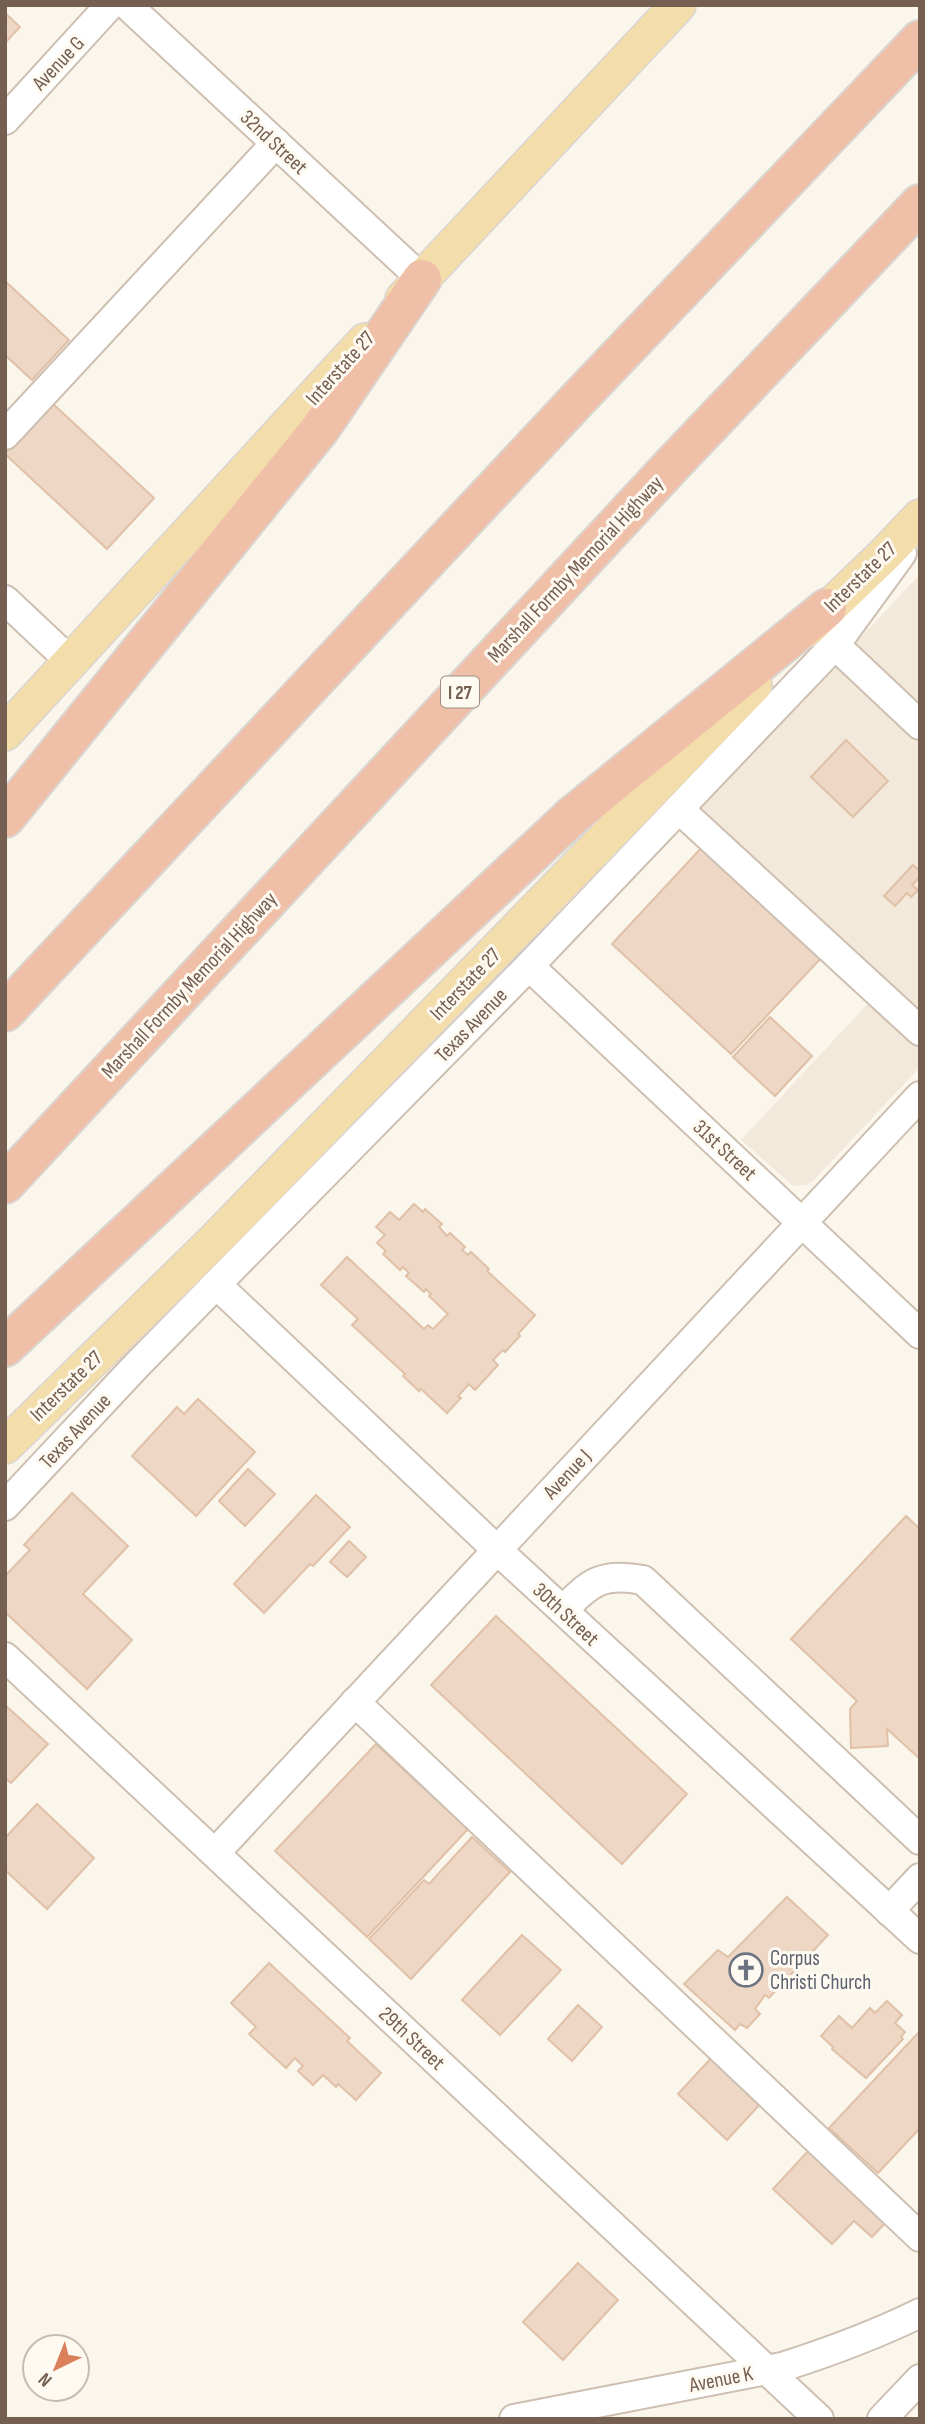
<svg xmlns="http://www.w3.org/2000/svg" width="925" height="2424" viewBox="0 0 925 2424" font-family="'Sofia Sans Condensed',sans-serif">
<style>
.residential{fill:#f2e9da}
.building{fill:#eed8c5;stroke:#e0c0a7;stroke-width:2}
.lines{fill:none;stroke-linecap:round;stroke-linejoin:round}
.minor-casing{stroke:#cdbfb1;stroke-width:32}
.major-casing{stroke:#dbd5d2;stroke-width:38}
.highway-casing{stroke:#dbd5d2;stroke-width:42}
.minor{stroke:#fff;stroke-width:28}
.major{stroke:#f3ddaa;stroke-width:35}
.highway{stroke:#f0bfa8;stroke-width:38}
.labels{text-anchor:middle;stroke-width:6;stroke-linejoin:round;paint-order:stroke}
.shield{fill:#fefaf1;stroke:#9e8e80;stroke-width:2}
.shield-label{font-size:19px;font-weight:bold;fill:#755f50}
.street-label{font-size:21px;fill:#755f50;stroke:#fefaf1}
.worship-label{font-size:21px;fill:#5b616d;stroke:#fefaf1;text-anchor:start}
</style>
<rect width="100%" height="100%" fill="#fbf6eb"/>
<polygon class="residential" points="920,574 920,1067 813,1181 806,1185 793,1186 741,1140 885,985 699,811"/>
<g class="building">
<polygon points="5,13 20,27 5,43"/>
<polygon points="5,281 69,340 32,380 5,355"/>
<polygon points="50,401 154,498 107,549 5,454 5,449"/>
<polygon points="846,740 888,781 853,817 811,777"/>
<polygon points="704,845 823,956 731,1054 612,944"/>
<polygon points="913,865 920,871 920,877 912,885 918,890 911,897 907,893 895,906 884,896"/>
<polygon points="770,1017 812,1056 775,1096 733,1057"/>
<polygon points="414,1204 423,1212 425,1209 442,1224 439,1227 447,1236 450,1233 465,1247 462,1250 468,1255 471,1252 489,1269 487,1271 535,1315 518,1334 520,1336 505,1352 503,1350 493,1360 498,1365 475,1390 469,1384 458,1396 461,1398 447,1413 421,1389 419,1391 403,1376 405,1374 352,1325 358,1319 321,1285 347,1257 424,1329 428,1325 433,1329 448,1314 429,1296 431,1294 426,1289 424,1292 406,1276 409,1273 403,1267 400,1270 383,1254 386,1251 377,1243 385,1235 376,1227 390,1212 399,1220"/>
<polygon points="198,1399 255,1452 196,1516 132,1456 177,1407 184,1414"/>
<polygon points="248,1469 275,1494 245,1526 219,1501"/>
<polygon points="72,1493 128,1546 83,1594 132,1640 87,1689 5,1612 5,1576 30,1550 24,1545"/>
<polygon points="316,1495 350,1527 313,1566 310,1564 264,1613 234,1584"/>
<polygon points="906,1516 920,1529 920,1759 887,1729 888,1746 851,1748 850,1709 857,1701 791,1639"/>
<polygon points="349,1541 366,1557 347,1577 330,1562"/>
<polygon points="496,1616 687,1794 622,1864 431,1685"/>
<polygon points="5,1705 48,1744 11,1783 5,1778"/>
<polygon points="376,1744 468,1829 367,1937 275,1851"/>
<polygon points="37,1804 94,1858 47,1909 5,1870 5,1838"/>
<polygon points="472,1837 510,1872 411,1979 369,1939 424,1880 429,1884"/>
<polygon points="787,1897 828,1935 769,1998 765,1995 755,2009 760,2014 747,2028 740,2024 735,2030 684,1984 718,1950 728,1957"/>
<polygon points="522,1935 561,1970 500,2035 462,2000"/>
<polygon points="269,1963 350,2038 347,2041 381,2073 356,2100 338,2084 336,2087 323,2075 313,2085 298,2071 303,2066 295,2058 286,2068 249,2034 256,2027 231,2003"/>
<polygon points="887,2001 902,2015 895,2023 905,2032 901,2037 903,2039 866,2078 832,2049 833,2047 821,2036 839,2016 852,2028 870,2008 875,2013"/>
<polygon points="578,2005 602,2027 572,2061 548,2039"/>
<polygon points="920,2031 920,2128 878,2173 829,2128"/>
<polygon points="714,2055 763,2101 727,2140 678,2094"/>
<polygon points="810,2149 887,2221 872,2237 854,2221 832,2244 773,2189"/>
<polygon points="578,2263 618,2300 563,2360 523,2322"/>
</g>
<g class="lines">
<defs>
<g id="minor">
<polyline points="127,5 422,279"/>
<polyline points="5,120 110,5"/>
<polyline points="5,435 276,143"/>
<polyline points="5,600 71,662"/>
<polyline points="835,645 920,725"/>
<polyline points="679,809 920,1031"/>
<polyline points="529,966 920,1334"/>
<polyline points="217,1285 496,1549 920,1939"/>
<polyline points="5,1506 137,1365 529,966 835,645 902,553"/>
<path d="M 563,1610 C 590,1583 601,1572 643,1580 L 920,1840"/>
<polyline points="5,1657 819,2419"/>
<polyline points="355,1702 920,2237"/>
<polyline points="215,1853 920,1096"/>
<polyline points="889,1911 920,1878"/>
<path d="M 514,2419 L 782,2367 C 829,2352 875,2335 920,2313"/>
<polyline points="882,2419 920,2379"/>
</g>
<g id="major">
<polyline points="403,299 678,5"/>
<polyline points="807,629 884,555 920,517"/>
<polyline points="5,733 365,341"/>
<polyline points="5,1446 216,1239 754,685"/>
</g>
<g id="highway">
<polyline points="5,818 320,429 422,279"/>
<polyline points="5,1012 579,398 920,40"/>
<polyline points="5,1184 672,465 920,204"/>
<polyline points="5,1347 572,816 827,608"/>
</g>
</defs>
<use href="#minor" class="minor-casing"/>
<use href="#major" class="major-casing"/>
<use href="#highway" class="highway-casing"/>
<use href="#minor" class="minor"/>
<use href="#major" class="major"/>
<use href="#highway" class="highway"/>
</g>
<defs>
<symbol id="church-ring" viewBox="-11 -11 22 22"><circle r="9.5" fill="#fefaf1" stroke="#6b7280" stroke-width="1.5"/><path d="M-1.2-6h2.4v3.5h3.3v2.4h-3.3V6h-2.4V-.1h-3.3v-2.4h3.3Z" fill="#6b7280"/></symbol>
</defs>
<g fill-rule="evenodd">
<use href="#church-ring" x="727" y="1951" width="38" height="38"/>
</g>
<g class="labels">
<rect class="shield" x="441" y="676.5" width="38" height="31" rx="5"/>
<g class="shield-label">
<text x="460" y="699">I 27</text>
</g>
<g class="street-label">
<text transform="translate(58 63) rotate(-47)" y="7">Avenue G</text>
<text transform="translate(274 142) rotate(43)" y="7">32nd Street</text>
<text transform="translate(340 368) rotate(-48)" y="7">Interstate 27</text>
<text transform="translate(575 569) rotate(-47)" y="7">Marshall Formby Memorial Highway</text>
<text transform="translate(860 577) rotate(-44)" y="7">Interstate 27</text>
<text transform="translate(465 984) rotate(-46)" y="7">Interstate 27</text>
<text transform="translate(189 985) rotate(-47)" y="7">Marshall Formby Memorial Highway</text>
<text transform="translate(471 1025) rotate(-46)" y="7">Texas Avenue</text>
<text transform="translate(725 1150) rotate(43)" y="7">31st Street</text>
<text transform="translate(66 1386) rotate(-44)" y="7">Interstate 27</text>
<text transform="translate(75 1431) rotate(-47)" y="7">Texas Avenue</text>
<text transform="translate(567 1474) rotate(-47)" y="7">Avenue J</text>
<text transform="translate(566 1614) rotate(43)" y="7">30th Street</text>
<text transform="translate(412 2038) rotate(43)" y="7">29th Street</text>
<text transform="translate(721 2379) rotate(-11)" y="7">Avenue K</text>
</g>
<g class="worship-label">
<text x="770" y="1965">Corpus<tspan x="770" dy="24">Christi Church</tspan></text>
</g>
</g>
<rect width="925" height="2424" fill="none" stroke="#755f50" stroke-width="14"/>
<g transform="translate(56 2368) rotate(223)"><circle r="33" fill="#fefaf1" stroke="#c7bcb1" stroke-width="2"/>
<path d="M0-5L12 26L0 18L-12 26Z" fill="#da805b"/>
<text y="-10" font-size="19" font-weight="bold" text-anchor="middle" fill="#755f50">N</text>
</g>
</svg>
